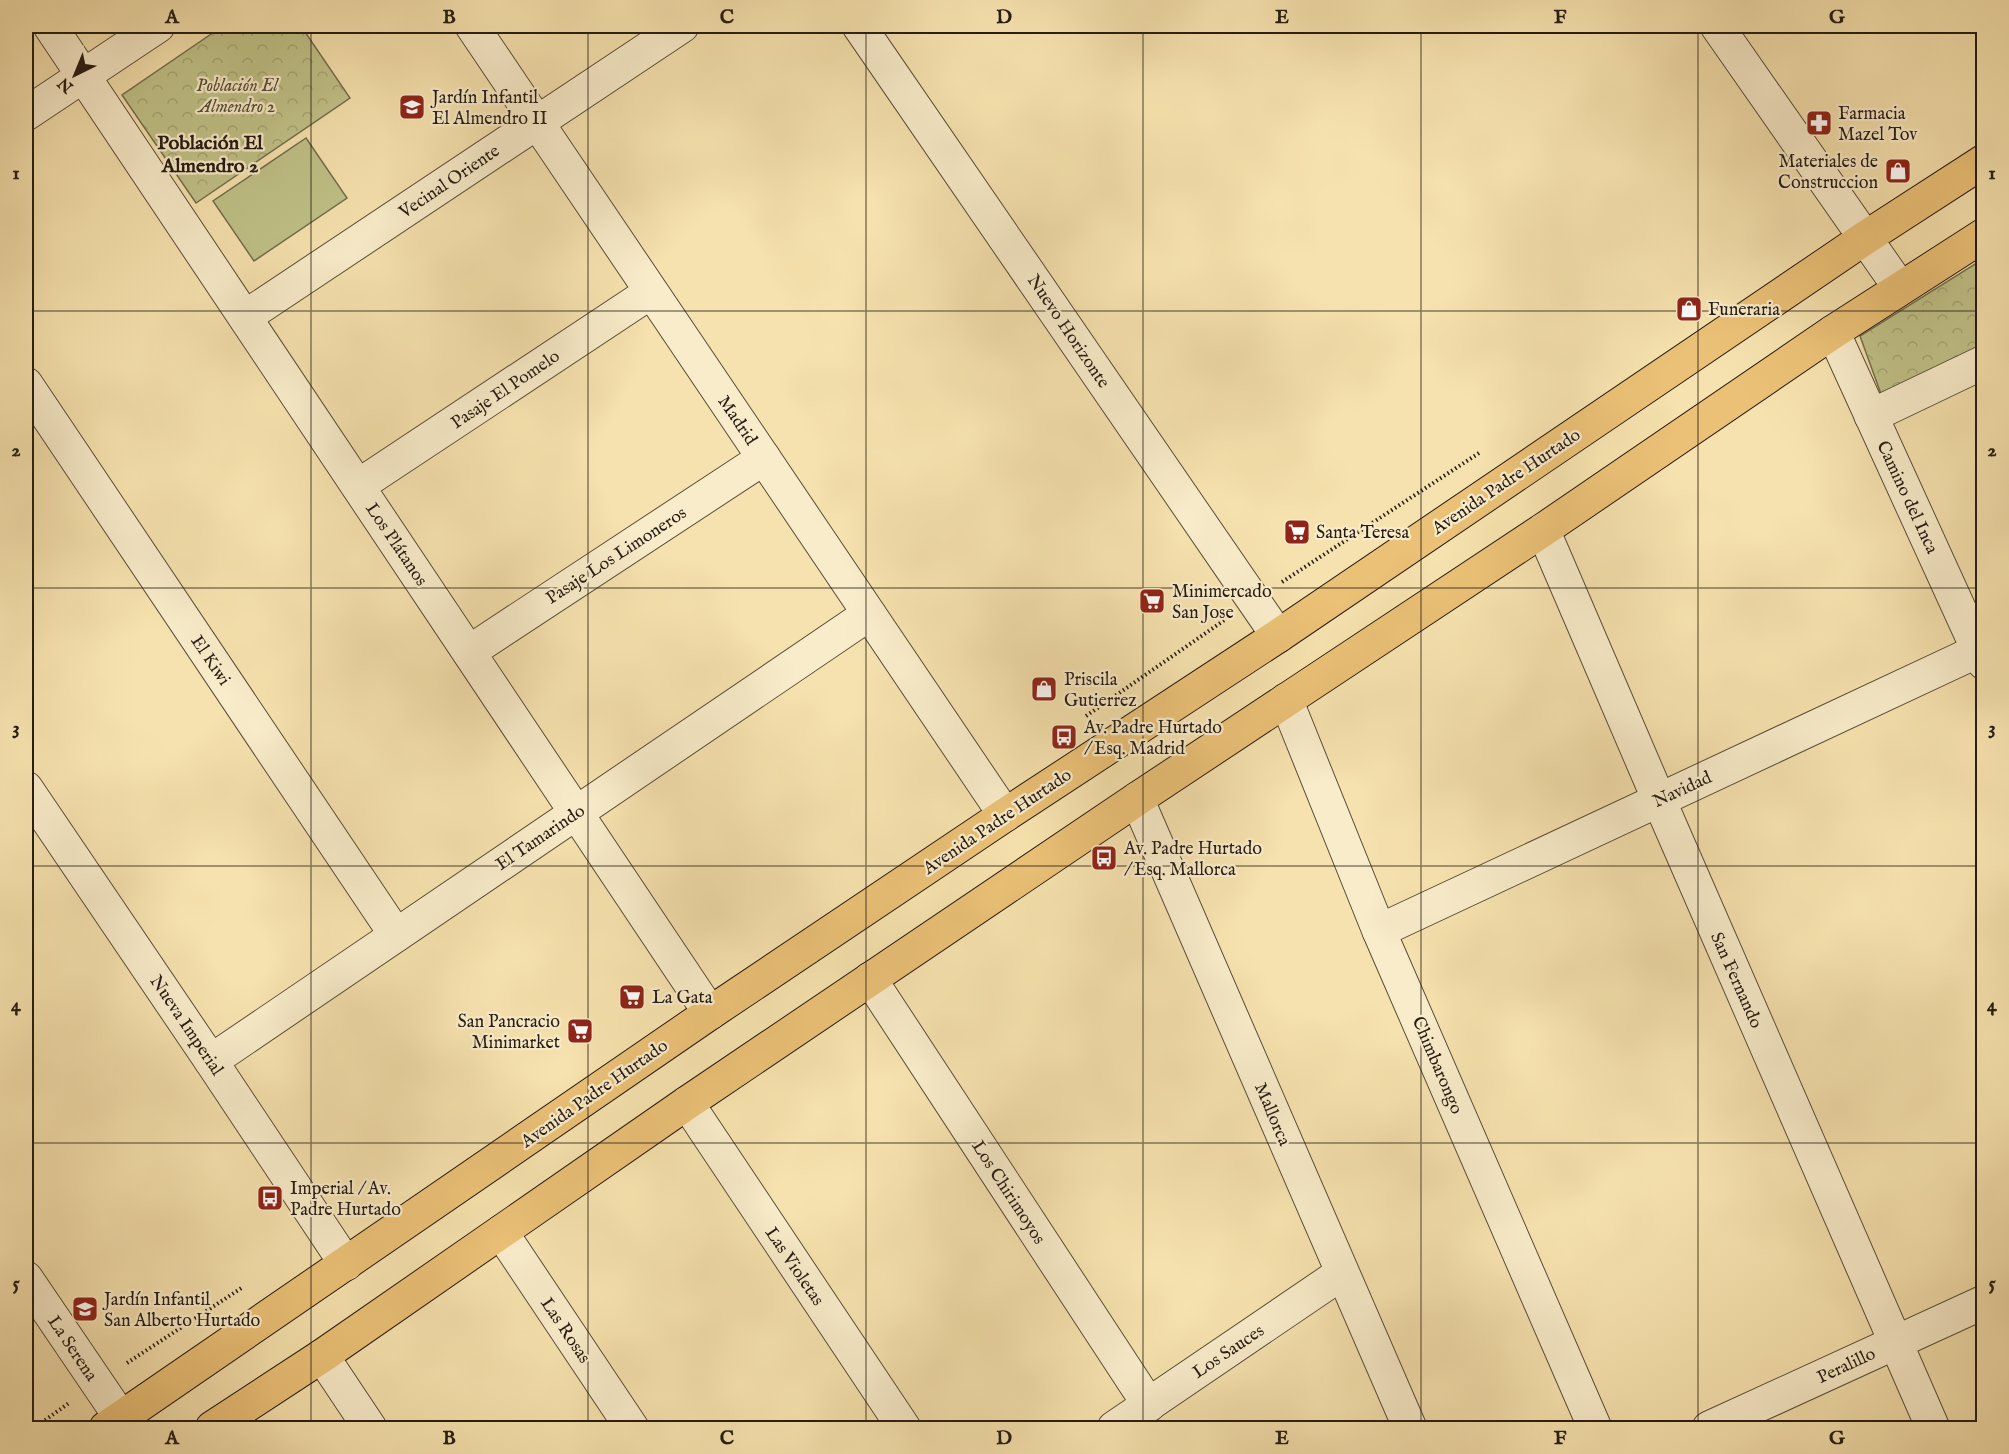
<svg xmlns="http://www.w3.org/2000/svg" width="2009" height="1454" viewBox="0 0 2009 1454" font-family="'IM FELL English',serif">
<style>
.grass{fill:#c0c288;stroke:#736f4e;stroke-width:1.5}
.park{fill:url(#park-crowns);stroke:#736f4e;stroke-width:1.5}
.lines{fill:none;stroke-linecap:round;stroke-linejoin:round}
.minor-casing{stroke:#5a4e3a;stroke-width:35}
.tertiary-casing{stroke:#5a4e3a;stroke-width:35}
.primary-casing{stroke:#261c14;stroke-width:35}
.path{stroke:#261c14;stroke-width:4;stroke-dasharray:1.5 3;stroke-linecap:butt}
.minor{stroke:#f9ecca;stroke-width:33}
.tertiary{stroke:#f9ecca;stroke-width:33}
.primary{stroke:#ebc177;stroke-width:33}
.grid{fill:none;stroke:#261c14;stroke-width:1.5;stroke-opacity:0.55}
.labels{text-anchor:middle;stroke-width:4.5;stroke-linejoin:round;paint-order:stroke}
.park-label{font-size:18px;font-style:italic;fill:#544e37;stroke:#f9ecca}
.poi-label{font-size:18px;fill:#261c14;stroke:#f9ecca;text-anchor:start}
.street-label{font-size:18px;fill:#261c14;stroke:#f9ecca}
.neighbourhood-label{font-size:20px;font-weight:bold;fill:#261c14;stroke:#f9ecca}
.neatline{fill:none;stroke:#261c14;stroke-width:2}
.grid-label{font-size:20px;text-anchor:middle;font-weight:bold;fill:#261c14}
</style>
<defs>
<pattern id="park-crowns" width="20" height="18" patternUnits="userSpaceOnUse" patternTransform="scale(1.5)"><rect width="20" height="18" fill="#c0c288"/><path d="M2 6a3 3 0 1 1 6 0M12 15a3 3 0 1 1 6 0" fill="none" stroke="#a5a674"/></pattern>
</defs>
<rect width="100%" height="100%" fill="#f6e2ae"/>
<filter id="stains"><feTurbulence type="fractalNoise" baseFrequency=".00333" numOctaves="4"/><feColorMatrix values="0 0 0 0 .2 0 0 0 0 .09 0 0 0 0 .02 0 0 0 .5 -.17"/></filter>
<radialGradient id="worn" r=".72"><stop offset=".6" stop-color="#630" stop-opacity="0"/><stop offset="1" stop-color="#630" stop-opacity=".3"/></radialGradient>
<polygon class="grass" points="306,138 347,198 254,261 213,201"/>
<g class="park">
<polygon points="223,26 301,26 350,98 196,203 122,95"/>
<polygon points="1983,259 1983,347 1881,394 1860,336"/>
</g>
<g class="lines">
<defs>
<g id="minor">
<polyline points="50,26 710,1013"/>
<polyline points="472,26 1005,815"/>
<polyline points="859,26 1278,636"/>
<polyline points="1717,26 1900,288"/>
<polyline points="26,114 158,26"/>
<polyline points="245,317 682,26"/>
<polyline points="1833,332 1984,663"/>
<polyline points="26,384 396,935"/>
<polyline points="1871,416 1984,362"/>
<polyline points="358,486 651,292"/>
<polyline points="1543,530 1659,800 1933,1428"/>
<polyline points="469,652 764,458"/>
<polyline points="1286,700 1379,931 1595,1428"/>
<polyline points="1137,799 1410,1428"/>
<polyline points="1379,931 1984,648"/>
<polyline points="870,979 1149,1405"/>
<polyline points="211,1061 869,614"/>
<polyline points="687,1103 904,1428"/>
<polyline points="501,1232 632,1428"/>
<polyline points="26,1278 121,1418"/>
<polyline points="322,1356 370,1428"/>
<polyline points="1114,1428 1342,1273"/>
<polyline points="1709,1428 1984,1302"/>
</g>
<polyline id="tertiary" points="26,788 211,1061 346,1264"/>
<g id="primary">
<polyline points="106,1428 710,1013 1005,815 1278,636 1865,238 1984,161"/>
<polyline points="212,1428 322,1356 687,1103 1137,799 1543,530 1833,332 1984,235"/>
</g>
</defs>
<use href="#minor" class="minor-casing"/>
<use href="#tertiary" class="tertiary-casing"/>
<use href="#primary" class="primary-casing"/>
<g class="path">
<polyline points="1282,582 1479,453"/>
<polyline points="1086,716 1226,619"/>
<polyline points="127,1363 243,1287"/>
<polyline points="34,1428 69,1403"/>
</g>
<use href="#minor" class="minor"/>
<use href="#tertiary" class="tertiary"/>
<use href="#primary" class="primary"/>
</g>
<path class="grid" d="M 311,26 L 311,1428M 588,26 L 588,1428M 866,26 L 866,1428M 1143,26 L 1143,1428M 1421,26 L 1421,1428M 1698,26 L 1698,1428M 26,311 L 1984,311M 26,588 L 1984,588M 26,866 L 1984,866M 26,1143 L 1984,1143"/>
<defs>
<symbol id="school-square" viewBox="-11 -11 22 22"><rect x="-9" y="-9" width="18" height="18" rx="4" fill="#8f2418" stroke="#f9ecca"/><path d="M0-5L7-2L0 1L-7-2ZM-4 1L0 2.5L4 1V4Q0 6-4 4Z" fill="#fff"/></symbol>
<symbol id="pharmacy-square" viewBox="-11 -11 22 22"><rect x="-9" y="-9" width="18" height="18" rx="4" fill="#8f2418" stroke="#f9ecca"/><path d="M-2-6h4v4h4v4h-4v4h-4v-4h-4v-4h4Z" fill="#fff"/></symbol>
<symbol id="shop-square" viewBox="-11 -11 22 22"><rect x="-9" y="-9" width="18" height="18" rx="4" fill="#8f2418" stroke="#f9ecca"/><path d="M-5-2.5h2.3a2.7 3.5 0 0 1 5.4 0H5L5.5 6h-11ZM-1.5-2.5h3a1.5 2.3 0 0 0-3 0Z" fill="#fff"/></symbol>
<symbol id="supermarket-square" viewBox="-11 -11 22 22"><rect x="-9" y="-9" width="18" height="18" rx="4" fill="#8f2418" stroke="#f9ecca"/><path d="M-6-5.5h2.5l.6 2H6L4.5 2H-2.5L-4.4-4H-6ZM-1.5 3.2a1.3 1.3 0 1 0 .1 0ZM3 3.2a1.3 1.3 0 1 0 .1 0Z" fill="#fff"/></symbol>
<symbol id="bus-square" viewBox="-11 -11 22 22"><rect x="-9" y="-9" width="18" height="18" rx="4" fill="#8f2418" stroke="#f9ecca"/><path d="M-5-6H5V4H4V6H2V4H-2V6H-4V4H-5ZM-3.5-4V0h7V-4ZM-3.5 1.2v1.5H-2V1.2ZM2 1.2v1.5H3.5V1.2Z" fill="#fff"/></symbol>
</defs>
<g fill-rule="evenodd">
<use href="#school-square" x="397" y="92" width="30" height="30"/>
<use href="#pharmacy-square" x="1804" y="108" width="30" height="30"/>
<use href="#shop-square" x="1883" y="156" width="30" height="30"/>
<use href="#shop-square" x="1674" y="294" width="30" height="30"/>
<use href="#supermarket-square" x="1282" y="517" width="30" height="30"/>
<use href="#supermarket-square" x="1137" y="586" width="30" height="30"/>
<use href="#shop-square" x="1029" y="674" width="30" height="30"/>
<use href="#bus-square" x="1049" y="722" width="30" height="30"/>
<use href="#bus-square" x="1089" y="843" width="30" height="30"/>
<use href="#supermarket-square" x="617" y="982" width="30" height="30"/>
<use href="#supermarket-square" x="565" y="1016" width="30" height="30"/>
<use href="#bus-square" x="255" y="1183" width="30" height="30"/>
<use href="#school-square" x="70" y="1294" width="30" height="30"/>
</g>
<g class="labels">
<g class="park-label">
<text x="237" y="91">Población El<tspan x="237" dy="21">Almendro 2</tspan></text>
</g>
<g class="poi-label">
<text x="432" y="103">Jardín Infantil<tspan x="432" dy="21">El Almendro II</tspan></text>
<text x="1838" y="119">Farmacia<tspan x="1838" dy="21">Mazel Tov</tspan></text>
<text x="1878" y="167" text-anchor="end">Materiales de<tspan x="1878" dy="21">Construccion</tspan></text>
<text x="1708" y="315">Funeraria</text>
<text x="1316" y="538">Santa Teresa</text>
<text x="1172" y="597">Minimercado<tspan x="1172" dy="21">San Jose</tspan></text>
<text x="1064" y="685">Priscila<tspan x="1064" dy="21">Gutierrez</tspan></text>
<text x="1084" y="733">Av. Padre Hurtado<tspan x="1084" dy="21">/ Esq. Madrid</tspan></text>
<text x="1124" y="854">Av. Padre Hurtado<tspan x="1124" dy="21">/ Esq. Mallorca</tspan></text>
<text x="652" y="1003">La Gata</text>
<text x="560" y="1027" text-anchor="end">San Pancracio<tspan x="560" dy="21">Minimarket</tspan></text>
<text x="290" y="1194">Imperial / Av.<tspan x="290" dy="21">Padre Hurtado</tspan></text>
<text x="104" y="1305">Jardín Infantil<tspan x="104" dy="21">San Alberto Hurtado</tspan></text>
</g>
<g class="street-label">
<text transform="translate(449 181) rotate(-34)" y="6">Vecinal Oriente</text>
<text transform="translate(1069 331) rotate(56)" y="6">Nuevo Horizonte</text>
<text transform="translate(505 389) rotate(-34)" y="6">Pasaje El Pomelo</text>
<text transform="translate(738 420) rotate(56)" y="6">Madrid</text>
<text transform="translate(1506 481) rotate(-34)" y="6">Avenida Padre Hurtado</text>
<text transform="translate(1908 497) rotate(65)" y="6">Camino del Inca</text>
<text transform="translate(397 544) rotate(56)" y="6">Los Plátanos</text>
<text transform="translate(616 555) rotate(-33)" y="6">Pasaje Los Limoneros</text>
<text transform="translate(211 660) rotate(56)" y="6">El Kiwi</text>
<text transform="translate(1682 789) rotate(-25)" y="6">Navidad</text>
<text transform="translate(997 821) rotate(-34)" y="6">Avenida Padre Hurtado</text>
<text transform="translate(540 837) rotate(-34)" y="6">El Tamarindo</text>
<text transform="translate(1737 980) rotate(66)" y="6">San Fernando</text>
<text transform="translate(187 1025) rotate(56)" y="6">Nueva Imperial</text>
<text transform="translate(1438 1065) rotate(67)" y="6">Chimbarongo</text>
<text transform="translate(594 1093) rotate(-35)" y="6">Avenida Padre Hurtado</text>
<text transform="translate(1273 1114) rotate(67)" y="6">Mallorca</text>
<text transform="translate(1009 1192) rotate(57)" y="6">Los Chirimoyos</text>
<text transform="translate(795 1266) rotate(56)" y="6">Las Violetas</text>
<text transform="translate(566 1330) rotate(56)" y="6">Las Rosas</text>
<text transform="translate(73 1348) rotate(56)" y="6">La Serena</text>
<text transform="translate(1228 1351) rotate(-34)" y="6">Los Sauces</text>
<text transform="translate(1846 1365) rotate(-25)" y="6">Peralillo</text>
</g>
<g class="neighbourhood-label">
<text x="210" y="149">Población El<tspan x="210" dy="23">Almendro 2</tspan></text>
</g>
</g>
<rect width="2009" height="1454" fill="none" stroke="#f6e2ae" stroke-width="66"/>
<g transform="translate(75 75) rotate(223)" stroke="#f9ecca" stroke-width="4.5" paint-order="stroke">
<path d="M0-4.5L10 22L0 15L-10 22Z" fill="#261c14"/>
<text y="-9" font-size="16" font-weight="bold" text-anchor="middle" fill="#261c14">N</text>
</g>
<rect x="33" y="33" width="1943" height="1388" class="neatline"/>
<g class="grid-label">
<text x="172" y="23">A</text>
<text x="449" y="23">B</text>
<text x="727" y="23">C</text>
<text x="1004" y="23">D</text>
<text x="1282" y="23">E</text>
<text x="1560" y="23">F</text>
<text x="1837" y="23">G</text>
<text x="16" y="179">1</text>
<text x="1992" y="179">1</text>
<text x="16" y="456">2</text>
<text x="1992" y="456">2</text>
<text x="16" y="734">3</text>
<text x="1992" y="734">3</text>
<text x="16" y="1011">4</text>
<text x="1992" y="1011">4</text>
<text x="16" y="1289">5</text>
<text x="1992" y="1289">5</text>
<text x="172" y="1444">A</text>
<text x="449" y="1444">B</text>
<text x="727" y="1444">C</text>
<text x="1004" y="1444">D</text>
<text x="1282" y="1444">E</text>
<text x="1560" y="1444">F</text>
<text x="1837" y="1444">G</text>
</g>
<rect width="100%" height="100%" filter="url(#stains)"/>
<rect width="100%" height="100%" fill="url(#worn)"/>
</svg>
